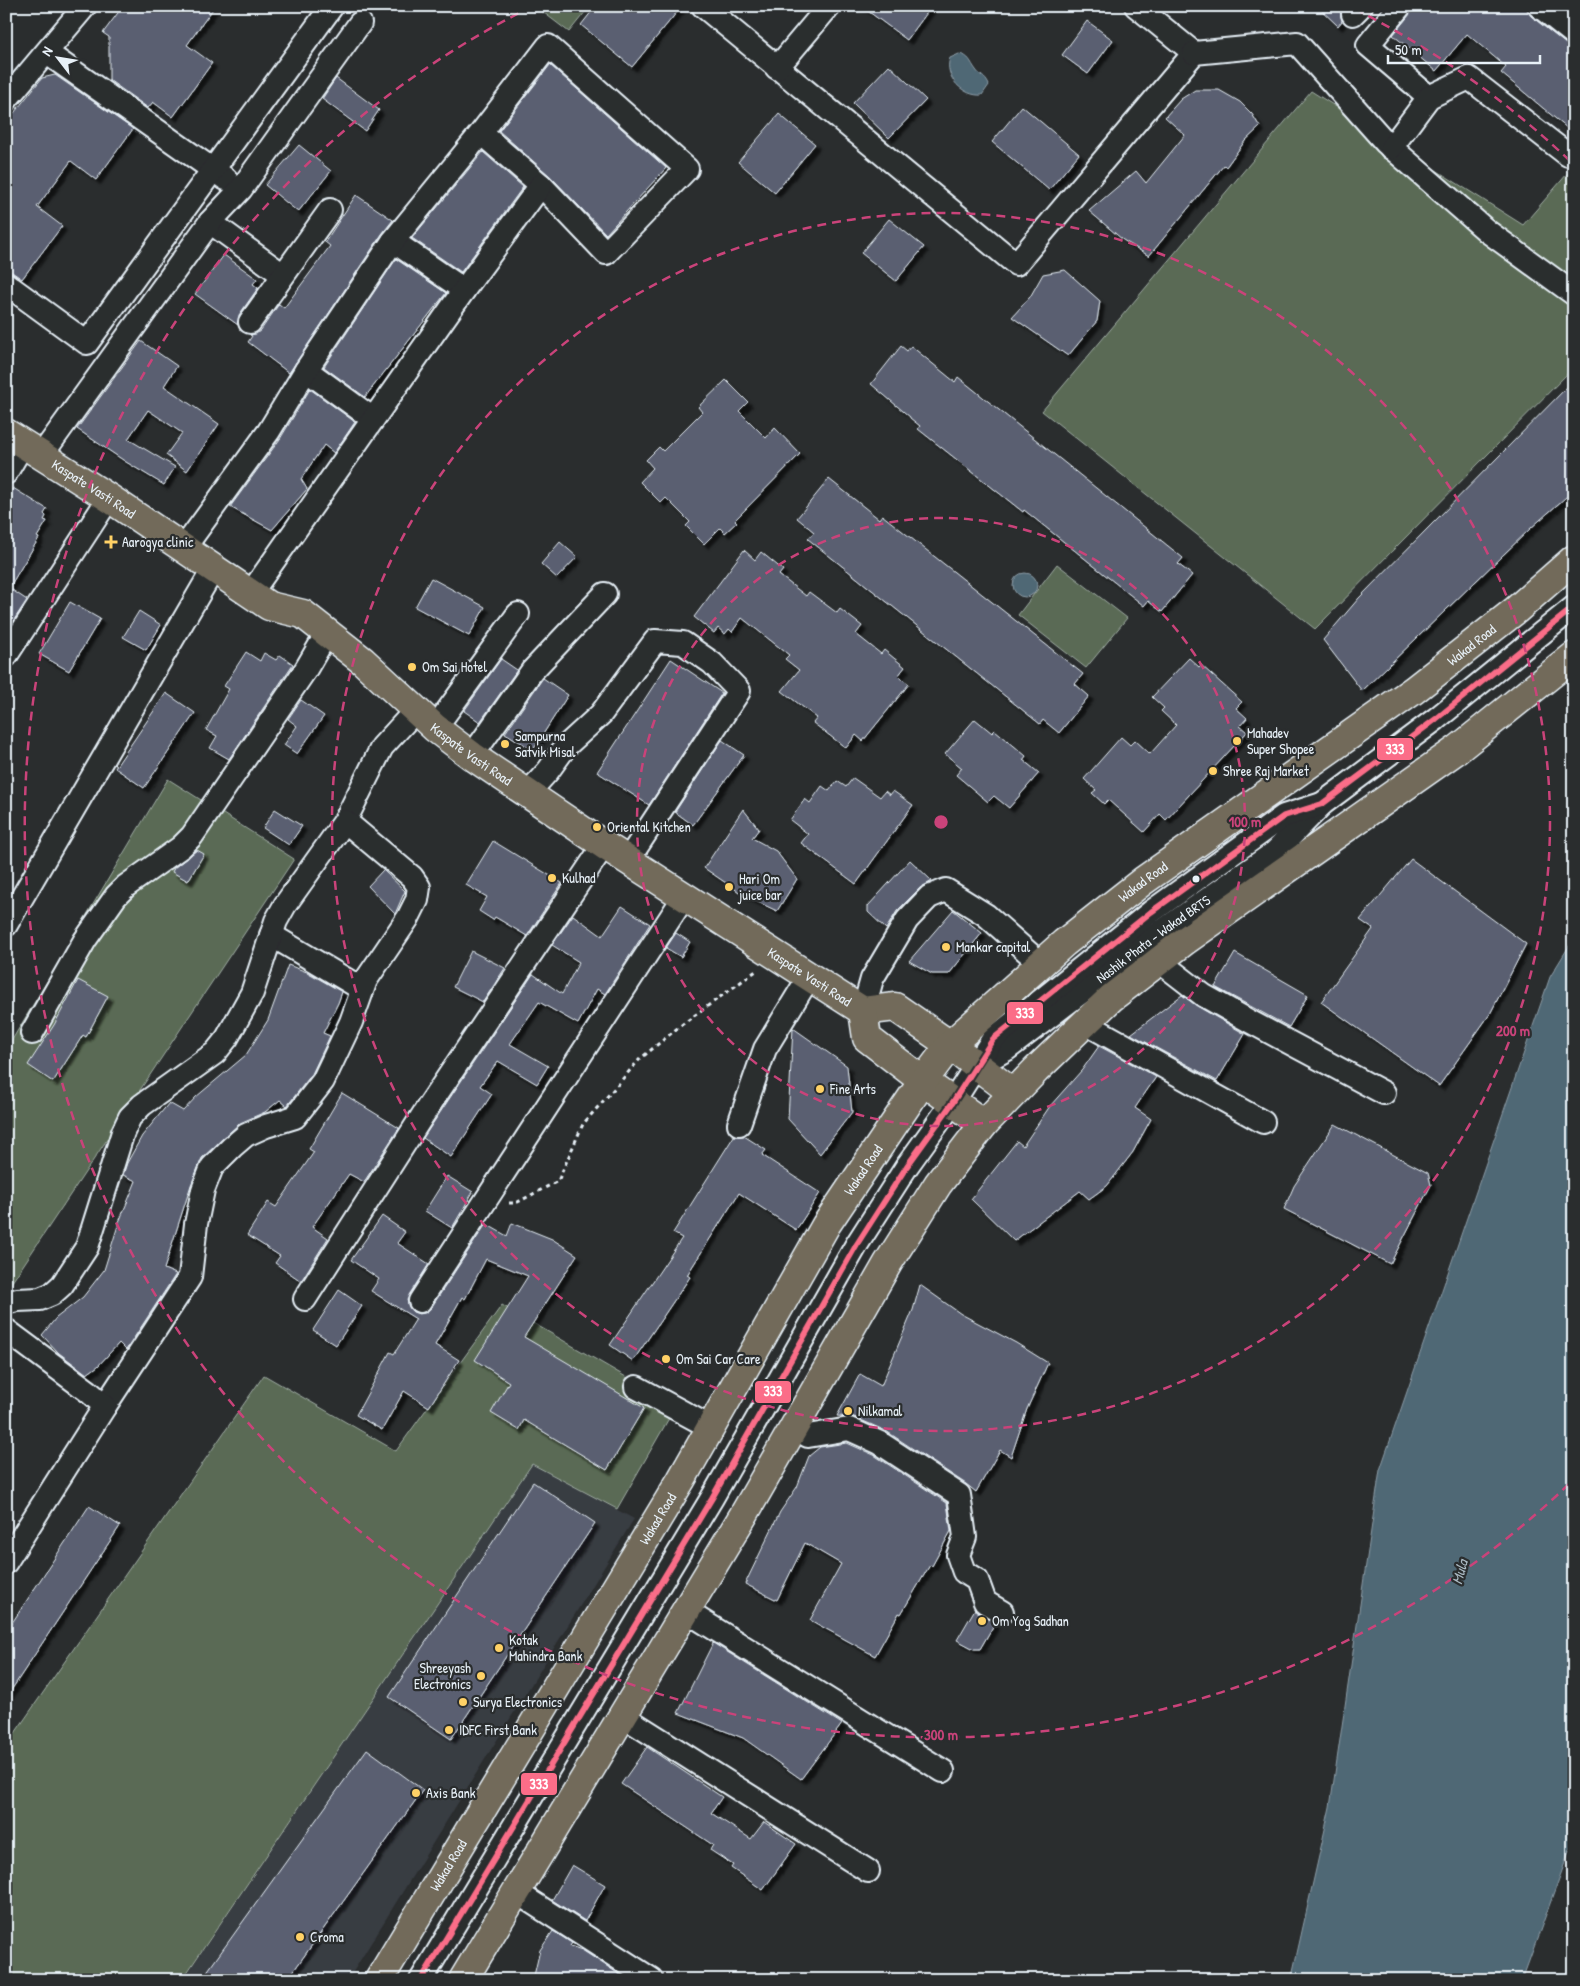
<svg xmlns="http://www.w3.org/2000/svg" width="1580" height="1986" viewBox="0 0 1580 1986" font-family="'Patrick Hand',sans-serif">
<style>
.built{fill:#383c42}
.green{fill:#5a6b54;stroke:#a1aea6}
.water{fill:#506774;stroke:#8d9ea9}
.building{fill:#5a5f71;stroke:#e8f1f8;filter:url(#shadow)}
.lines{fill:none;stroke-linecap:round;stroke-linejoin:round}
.minor-casing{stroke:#e8f1f8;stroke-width:26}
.major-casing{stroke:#e8f1f8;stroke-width:31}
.path{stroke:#e8f1f8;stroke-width:3;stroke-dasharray:4 4;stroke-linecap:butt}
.minor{stroke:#2a2d2e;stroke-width:22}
.major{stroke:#726b5a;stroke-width:28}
.bus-1-casing{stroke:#2a2d2e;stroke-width:10}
.bus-1{stroke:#fb6d88;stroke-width:6}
.ring{fill:none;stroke:#ca437a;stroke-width:2.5;stroke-dasharray:9 6}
.poi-dot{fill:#ffd166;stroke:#2a2d2e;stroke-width:2}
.bus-dot{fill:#e8f1f8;stroke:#2a2d2e;stroke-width:2}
.labels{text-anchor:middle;stroke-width:4.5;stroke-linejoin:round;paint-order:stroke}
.street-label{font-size:14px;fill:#e8f1f8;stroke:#2a2d2e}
.poi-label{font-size:14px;fill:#e8f1f8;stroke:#2a2d2e;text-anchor:start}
.water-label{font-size:15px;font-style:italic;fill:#abbac3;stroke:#2a2d2e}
.centre{fill:#ca437a;stroke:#2a2d2e;stroke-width:2.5}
.ring-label{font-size:15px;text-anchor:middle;font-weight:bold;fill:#ca437a;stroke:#2a2d2e;stroke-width:4.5;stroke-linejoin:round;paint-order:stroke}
.line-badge{stroke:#2a2d2e;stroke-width:2}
.badge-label{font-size:14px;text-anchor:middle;font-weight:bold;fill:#fff}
</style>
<defs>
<filter id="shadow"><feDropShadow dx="4.5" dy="4.5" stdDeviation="1" flood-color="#0009"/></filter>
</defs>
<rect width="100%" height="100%" fill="#2a2d2e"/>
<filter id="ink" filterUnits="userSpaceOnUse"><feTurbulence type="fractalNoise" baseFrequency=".02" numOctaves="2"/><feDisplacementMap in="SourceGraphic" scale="10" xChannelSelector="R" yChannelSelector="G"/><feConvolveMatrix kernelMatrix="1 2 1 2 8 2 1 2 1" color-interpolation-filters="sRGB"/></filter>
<g filter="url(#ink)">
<polygon class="built" points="532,1464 634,1519 348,1980 183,1980"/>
<g class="green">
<polygon points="535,6 590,6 569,32"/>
<polygon points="1311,91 1523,225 1574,166 1574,367 1315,629 1042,411"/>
<polygon points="1057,564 1127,618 1086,668 1018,615"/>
<polygon points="168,779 294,859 6,1291 6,1050"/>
<polygon points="502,1305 676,1406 617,1509 532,1464 182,1980 6,1980 6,1746 264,1375 396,1451"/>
</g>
<g class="water">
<path d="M 959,54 C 970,56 970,62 976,70 C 980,76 985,76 989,85 L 982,95 C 964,97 943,77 950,58 Z"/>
<circle cx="1025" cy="585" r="12"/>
<polygon points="1574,938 1574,1838 1522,1980 1291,1980 1330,1807 1380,1470 1550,977"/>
</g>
<g class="building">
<polygon points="123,6 215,6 187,45 212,63 173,117 153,102 148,108 109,80 109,37 103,33"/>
<polygon points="596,6 682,6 632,67 581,25"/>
<polygon points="861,6 932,6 907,40"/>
<polygon points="1317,6 1343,6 1340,11 1342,21 1338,26"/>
<polygon points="1413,6 1526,6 1531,16 1566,44 1574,47 1574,134 1501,73 1506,67 1467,34 1436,71 1393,35 1410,14"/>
<polygon points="1087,21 1113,40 1088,74 1062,55"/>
<polygon points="550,65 666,168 606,234 550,176 499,131"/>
<polygon points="889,65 926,100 889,138 853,103"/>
<polygon points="55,75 133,129 96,180 71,161 37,207 62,226 22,279 6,268 6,123 42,78"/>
<polygon points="336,78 379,110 365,131 322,99"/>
<polygon points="1195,90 1219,90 1240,102 1252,114 1260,127 1245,141 1226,167 1224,165 1149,256 1123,240 1089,211 1136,171 1146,183 1185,135 1165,117 1181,99"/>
<polygon points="1022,106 1079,154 1049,190 992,142"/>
<polygon points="779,114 815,144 775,193 738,162"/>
<polygon points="299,145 331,171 298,212 265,185"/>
<polygon points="483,152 523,187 461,272 412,238"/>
<polygon points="356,195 393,220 382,234 289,373 248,342 252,336 250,335 256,334 261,330 279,304 284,308 330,246 325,242"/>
<polygon points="889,219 924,247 896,281 861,253"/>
<polygon points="224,255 257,279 253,284 258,288 239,315 238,325 195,294"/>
<polygon points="396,259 446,293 365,397 324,367"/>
<polygon points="1065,270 1100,301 1097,321 1068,356 1012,317 1030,297 1043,274"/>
<polygon points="141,341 177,366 164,386 219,424 187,471 166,455 182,433 148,410 128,439 175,467 164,485 126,462 77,429"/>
<polygon points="901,346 907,351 911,346 955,382 958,377 1183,558 1178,564 1192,575 1162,612 1148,601 1144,606 1024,510 1023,512 918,429 920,426 910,418 910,417 871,384"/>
<polygon points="726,380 748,402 739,411 766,438 775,428 800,454 735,520 737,522 725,533 720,528 704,544 686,526 690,522 666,498 661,503 640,482 653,468 646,460 659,447 663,451 702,412 698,407"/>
<polygon points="1574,380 1574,490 1531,528 1362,691 1323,640 1359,598"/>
<polygon points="310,389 355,422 334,453 324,445 301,479 307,489 272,530 230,507 280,439"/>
<polygon points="829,479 879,519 882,515 1083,674 1075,684 1089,696 1059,733 1043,720 1040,724 808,539 814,532 797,518"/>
<polygon points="13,488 47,509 44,514 46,516 44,520 47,521 37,537 39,538 9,588 27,600 6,632 6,500"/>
<polygon points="560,542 577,557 557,578 541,564"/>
<polygon points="744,550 755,560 761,552 783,570 779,575 806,596 809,592 837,613 840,609 862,626 856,634 881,654 884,650 905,667 898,676 909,684 863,741 856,735 846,748 813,723 817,718 782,691 799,670 785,659 789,655 742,618 732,632 729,629 725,634 718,628 714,633 694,617"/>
<polygon points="431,578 485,607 469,636 415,607"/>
<polygon points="70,602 100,619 69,671 39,654"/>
<polygon points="139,611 161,625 146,650 123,637"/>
<polygon points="246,652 260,661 264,653 276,660 280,655 293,664 229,759 210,748 217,736 206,730 229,689 224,686"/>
<polygon points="1189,658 1199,667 1201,665 1242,702 1236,708 1247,718 1240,726 1247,732 1166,820 1160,814 1144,832 1108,800 1104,804 1092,793 1096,790 1084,779 1121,737 1130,745 1135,740 1150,754 1176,725 1161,711 1164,708 1152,697"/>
<polygon points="501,659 517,670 480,722 464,711"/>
<polygon points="671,659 722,693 649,805 597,772"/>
<polygon points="543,678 568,695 533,750 505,733"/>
<polygon points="166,693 195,713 144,788 115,768"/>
<polygon points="301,700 324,716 297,754 284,745 297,726 288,719"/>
<polygon points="975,719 992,733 995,730 1026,756 1023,760 1039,773 1009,808 994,796 988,802 956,775 962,768 945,754"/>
<polygon points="722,740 744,755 693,825 675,812"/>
<polygon points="853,778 880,797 885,791 890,795 893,791 913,805 856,884 801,843 808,834 790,820 805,799 810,803 822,786 829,791 837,781 846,787"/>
<polygon points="275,809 302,826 289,845 263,828"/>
<polygon points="743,809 759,829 752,838 776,851 797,879 777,911 745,896 704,868"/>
<polygon points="493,841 562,883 527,936 495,917 493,920 479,911 487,897 466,885"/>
<polygon points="197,850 204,854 188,881 172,872 174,868"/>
<polygon points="1411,859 1526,944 1490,1014 1439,1086 1321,1002 1373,929 1360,920"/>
<polygon points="910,860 932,881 920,888 897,911 886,929 868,912 868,906"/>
<polygon points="383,870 405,891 395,914 368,886"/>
<polygon points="622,906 650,924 605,994 597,989 578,1024 539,1002 510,1044 548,1066 537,1084 498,1061 480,1086 492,1094 451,1157 423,1138 533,974 562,994 579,962 552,945 573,915 602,936"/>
<polygon points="953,910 982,933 949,974 932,974 909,961"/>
<polygon points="676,933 690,942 681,957 666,948"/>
<polygon points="471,951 505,968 483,1002 453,987"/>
<polygon points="1235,953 1308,995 1289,1027 1215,987"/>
<polygon points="288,965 307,972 342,992 338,1003 323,1033 330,1036 312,1074 287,1106 280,1100 265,1112 240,1123 202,1158 191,1185 164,1269 176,1274 126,1350 119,1343 98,1366 87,1374 59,1353 42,1335 56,1318 83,1297 104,1270 119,1222 136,1181 123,1175 127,1163 142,1136 169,1103 183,1111 196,1097 246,1055 268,1020"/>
<polygon points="78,980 108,996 86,1037 83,1035 53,1082 28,1065 54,1025"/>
<polygon points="1182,995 1197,1006 1245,1034 1217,1081 1131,1034"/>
<polygon points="793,1028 847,1066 852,1112 820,1154 788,1119"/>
<polygon points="1099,1046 1156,1077 1135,1108 1151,1119 1133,1152 1107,1186 1089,1199 1080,1191 1014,1241 971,1199 1017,1141 1023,1146 1050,1106 1082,1070"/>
<polygon points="342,1093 399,1128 364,1182 349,1174 312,1227 328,1238 301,1281 275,1263 280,1256 247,1235 268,1202 276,1207 314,1152 309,1149"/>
<polygon points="1335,1124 1428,1173 1431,1185 1390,1264 1284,1209 1294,1186"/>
<polygon points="734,1136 744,1136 766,1150 762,1155 820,1193 796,1230 739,1193 687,1275 690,1277 633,1361 610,1345 682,1238 673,1233"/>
<polygon points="447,1176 473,1192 452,1228 425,1211"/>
<polygon points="382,1216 405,1232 397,1243 429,1264 407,1300 409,1307 413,1312 419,1314 425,1313 431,1308 486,1224 507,1236 512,1223 552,1239 577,1255 524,1337 644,1408 607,1470 524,1420 519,1430 491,1413 509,1382 475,1360 528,1276 486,1259 465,1299 462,1297 435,1345 459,1360 429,1407 404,1391 382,1430 356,1415 390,1352 394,1354 416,1319 371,1291 379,1279 351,1260"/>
<polygon points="920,1285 961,1314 1016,1343 1048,1363 1027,1409 1011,1457 1000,1450 976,1492 966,1484 886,1431 854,1417 837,1416 860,1374 881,1386 913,1310"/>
<polygon points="339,1290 362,1306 336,1345 313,1330"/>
<polygon points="847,1443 874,1455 947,1503 951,1531 932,1566 930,1565 901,1614 899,1613 875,1656 810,1620 841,1564 805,1543 777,1600 745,1584 780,1512 797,1487 809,1456 820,1447"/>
<polygon points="533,1482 595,1523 451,1739 389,1697"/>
<polygon points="89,1506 120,1526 6,1698 6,1632"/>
<polygon points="975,1609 995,1623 980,1649 974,1649 957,1640"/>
<polygon points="713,1643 842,1724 801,1779 743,1738 678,1713"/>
<polygon points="647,1747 722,1797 711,1813 751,1839 764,1822 796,1844 763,1890 731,1868 733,1865 710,1850 713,1845 621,1784"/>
<polygon points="367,1749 423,1790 287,1980 201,1980"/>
<polygon points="572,1865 605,1885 585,1921 552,1900"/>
<polygon points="553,1931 572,1943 570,1946 582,1950 628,1980 533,1980 540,1950"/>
</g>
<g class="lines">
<defs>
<g id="minor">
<polyline points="703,6 1016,264 1194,53 1136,6"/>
<polyline points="1400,6 1368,45 1429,97"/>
<polyline points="1539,6 1574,34"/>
<polyline points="1353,14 1361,6"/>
<polyline points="47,53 226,179"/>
<polyline points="1194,53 1297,43 1386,143 1487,231 1574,294"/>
<polyline points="777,68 829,6"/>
<polyline points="6,100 85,6"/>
<polyline points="1391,148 1429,97 1469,78 1568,155 1574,148"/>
<polyline points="210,222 283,275"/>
<polyline points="393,241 464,290"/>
<polyline points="6,284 87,343 332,6"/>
<polyline points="250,322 330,210"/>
<polyline points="306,370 373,419"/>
<polyline points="41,456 210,222 241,189 360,23"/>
<polyline points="6,473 23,444"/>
<polyline points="184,548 269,431 306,370 393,241 481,133 541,185 606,253 687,169 548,46 481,133"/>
<polyline points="251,593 464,290 541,185"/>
<polyline points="6,656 109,498"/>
<polyline points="435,728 518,614"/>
<polyline points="472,756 532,671 605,594"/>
<polyline points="528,793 548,771 566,746 601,714 655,641 683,643 712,663 739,691 628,860"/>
<polyline points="345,821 382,747 416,710"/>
<polyline points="6,925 214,568"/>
<polyline points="271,935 362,989"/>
<polyline points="1159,961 1203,995 1251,1022 1384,1093"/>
<polyline points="863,1011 872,979 907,920 929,897 946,890 986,915 1041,964"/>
<polyline points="1085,1023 1263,1122"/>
<polyline points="32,1033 85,940 116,896 126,886 181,847 192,836 306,669 327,633"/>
<path id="s1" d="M 978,1065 L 1007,1049 L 1159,933 L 1275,852 L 1322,804 L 1436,719 L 1574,607"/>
<polyline points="739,1124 765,1049 809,977"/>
<polyline points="305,1299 428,1107 604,845"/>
<polyline points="420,1301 684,897"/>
<polyline points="6,1303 17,1300 40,1299 52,1294 62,1285 87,1247 123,1132 130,1117 142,1105 215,1053 227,1038 252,993 276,921 285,905 345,821 412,877 419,887 417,900 408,918 366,980 351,1022 323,1081 295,1117 266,1126 246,1135 232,1147 212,1167 203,1190 196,1224 190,1277 105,1406"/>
<polyline points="6,1330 88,1391 105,1406 6,1562"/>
<polyline points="636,1387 710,1427"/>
<polyline points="794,1427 808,1436 849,1429 880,1443 959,1495 965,1537 958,1555 964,1572 977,1580 985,1602 1002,1612"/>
<polyline points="686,1611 943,1771"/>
<polyline points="623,1716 868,1871"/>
<polyline points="516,1892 651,1979"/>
<polyline points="421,1980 712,1498 857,1244 907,1166 953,1102 993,1039 1151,912 1284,816 1322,804"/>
</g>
<g id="major">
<path id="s2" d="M 6,433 L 109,498 L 269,606 L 303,614 L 363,661 L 435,728 L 472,756 L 604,845 L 863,1011 L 895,1007 L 950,1045 L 1013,1093"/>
<polyline points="863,1011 867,1038 923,1081 984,1124"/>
<path id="s3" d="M 379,1980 L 681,1480 L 826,1225 L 923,1081 L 950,1045 L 1064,943 L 1143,881 L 1414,690 L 1516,610 L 1574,559"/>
<polyline points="463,1980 743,1516 888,1263 938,1184 984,1124 1036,1070 1111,998 1186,940 1458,749 1574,656"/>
</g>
</defs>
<use href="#minor" class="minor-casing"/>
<use href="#major" class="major-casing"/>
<polyline class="path" points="509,1203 516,1203 558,1181 583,1124 640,1059 680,1026 756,971"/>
<use href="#minor" class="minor"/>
<use href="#major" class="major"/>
<defs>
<polyline id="bus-1" points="421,1980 712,1498 857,1244 907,1166 953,1102 993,1039 1151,912 1284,816 1322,804 1436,719 1574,607"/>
</defs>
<use href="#bus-1" class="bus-1-casing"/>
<use href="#bus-1" class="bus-1"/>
</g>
</g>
<g class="ring">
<circle cx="941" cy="822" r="304"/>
<circle cx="941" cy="822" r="609"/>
<path d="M1569 1484A913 913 0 1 1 527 9M1355 9A913 913 0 0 1 1569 160"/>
</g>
<g class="poi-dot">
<path d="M108.5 534.5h5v5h5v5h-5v5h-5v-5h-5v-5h5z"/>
<circle cx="412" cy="667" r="5"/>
<circle cx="1237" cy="741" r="5"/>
<circle cx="505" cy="744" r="5"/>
<circle cx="1213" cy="771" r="5"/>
<circle cx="597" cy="827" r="5"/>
<circle cx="552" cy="878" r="5"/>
<circle cx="729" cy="887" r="5"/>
<circle cx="946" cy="947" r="5"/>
<circle cx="820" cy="1089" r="5"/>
<circle cx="666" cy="1359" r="5"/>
<circle cx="848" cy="1411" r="5"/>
<circle cx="982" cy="1621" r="5"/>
<circle cx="499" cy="1648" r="5"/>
<circle cx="481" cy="1676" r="5"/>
<circle cx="463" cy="1702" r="5"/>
<circle cx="449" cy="1730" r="5"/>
<circle cx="416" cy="1793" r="5"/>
<circle cx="300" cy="1937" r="5"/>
</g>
<circle class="bus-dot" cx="1196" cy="879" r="4.5"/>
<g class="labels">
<g class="street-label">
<text dy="5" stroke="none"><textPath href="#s2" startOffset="104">Kaspate Vasti Road</textPath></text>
<text dy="5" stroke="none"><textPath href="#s3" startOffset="1754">Wakad Road</textPath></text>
<text dy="5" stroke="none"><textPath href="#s2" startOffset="569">Kaspate Vasti Road</textPath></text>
<text dy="5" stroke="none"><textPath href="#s3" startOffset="1349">Wakad Road</textPath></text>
<text dy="5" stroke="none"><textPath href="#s1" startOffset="216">Nashik Phata - Wakad BRTS</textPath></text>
<text dy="5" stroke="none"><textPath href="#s2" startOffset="974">Kaspate Vasti Road</textPath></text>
<text dy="5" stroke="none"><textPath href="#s3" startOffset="944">Wakad Road</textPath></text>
<text dy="5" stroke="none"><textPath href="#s3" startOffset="539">Wakad Road</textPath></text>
<text dy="5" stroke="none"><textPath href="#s3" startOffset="134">Wakad Road</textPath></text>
</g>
<g class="poi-label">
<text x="122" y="547">Aarogya clinic</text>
<text x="422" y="672">Om Sai Hotel</text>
<text x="1247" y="738">Mahadev<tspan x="1247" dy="16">Super Shopee</tspan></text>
<text x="515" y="741">Sampurna<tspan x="515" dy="16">Satvik Misal</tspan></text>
<text x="1223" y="776">Shree Raj Market</text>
<text x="607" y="832">Oriental Kitchen</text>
<text x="562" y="883">Kulhad</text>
<text x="739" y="884">Hari Om<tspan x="739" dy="16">juice bar</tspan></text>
<text x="956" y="952">Mankar capital</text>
<text x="830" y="1094">Fine Arts</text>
<text x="676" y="1364">Om Sai Car Care</text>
<text x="858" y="1416">Nilkamal</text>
<text x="992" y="1626">Om Yog Sadhan</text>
<text x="509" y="1645">Kotak<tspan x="509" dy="16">Mahindra Bank</tspan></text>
<text x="471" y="1673" text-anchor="end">Shreeyash<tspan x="471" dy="16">Electronics</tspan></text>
<text x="473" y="1707">Surya Electronics</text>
<text x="459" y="1735">IDFC First Bank</text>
<text x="426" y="1798">Axis Bank</text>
<text x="310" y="1942">Croma</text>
</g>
<g class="water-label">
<text transform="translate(1460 1572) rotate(-76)" y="5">Mula</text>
</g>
</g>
<circle cx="941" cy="822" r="8" class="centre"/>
<g class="ring-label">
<text x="1245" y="827">100 m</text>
<text x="1513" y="1036">200 m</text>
<text x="941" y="1740">300 m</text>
</g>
<g class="line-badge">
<rect x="1376" y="737" width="38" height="24" rx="5" fill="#fb6d88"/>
<rect x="1006" y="1001" width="38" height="24" rx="5" fill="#fb6d88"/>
<rect x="754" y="1380" width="38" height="24" rx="5" fill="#fb6d88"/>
<rect x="520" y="1772" width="38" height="24" rx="5" fill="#fb6d88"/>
</g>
<g class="badge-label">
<text x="1395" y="754">333</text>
<text x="1025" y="1018">333</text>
<text x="773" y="1396">333</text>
<text x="539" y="1789">333</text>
</g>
<rect width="1580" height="1986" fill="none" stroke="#2a2d2e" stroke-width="25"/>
<rect x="12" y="12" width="1555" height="1961" fill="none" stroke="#e8f1f8" stroke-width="2" filter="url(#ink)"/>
<g transform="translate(58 58) rotate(301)" stroke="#2a2d2e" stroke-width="4" paint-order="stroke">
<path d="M0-4L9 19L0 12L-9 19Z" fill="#e8f1f8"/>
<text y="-8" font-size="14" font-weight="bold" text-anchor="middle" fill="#e8f1f8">N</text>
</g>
<path d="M1388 55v8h152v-8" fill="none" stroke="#e8f1f8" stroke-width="2.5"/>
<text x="1395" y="55" font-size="15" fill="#e8f1f8" stroke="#2a2d2e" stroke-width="4" paint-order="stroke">50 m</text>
</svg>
